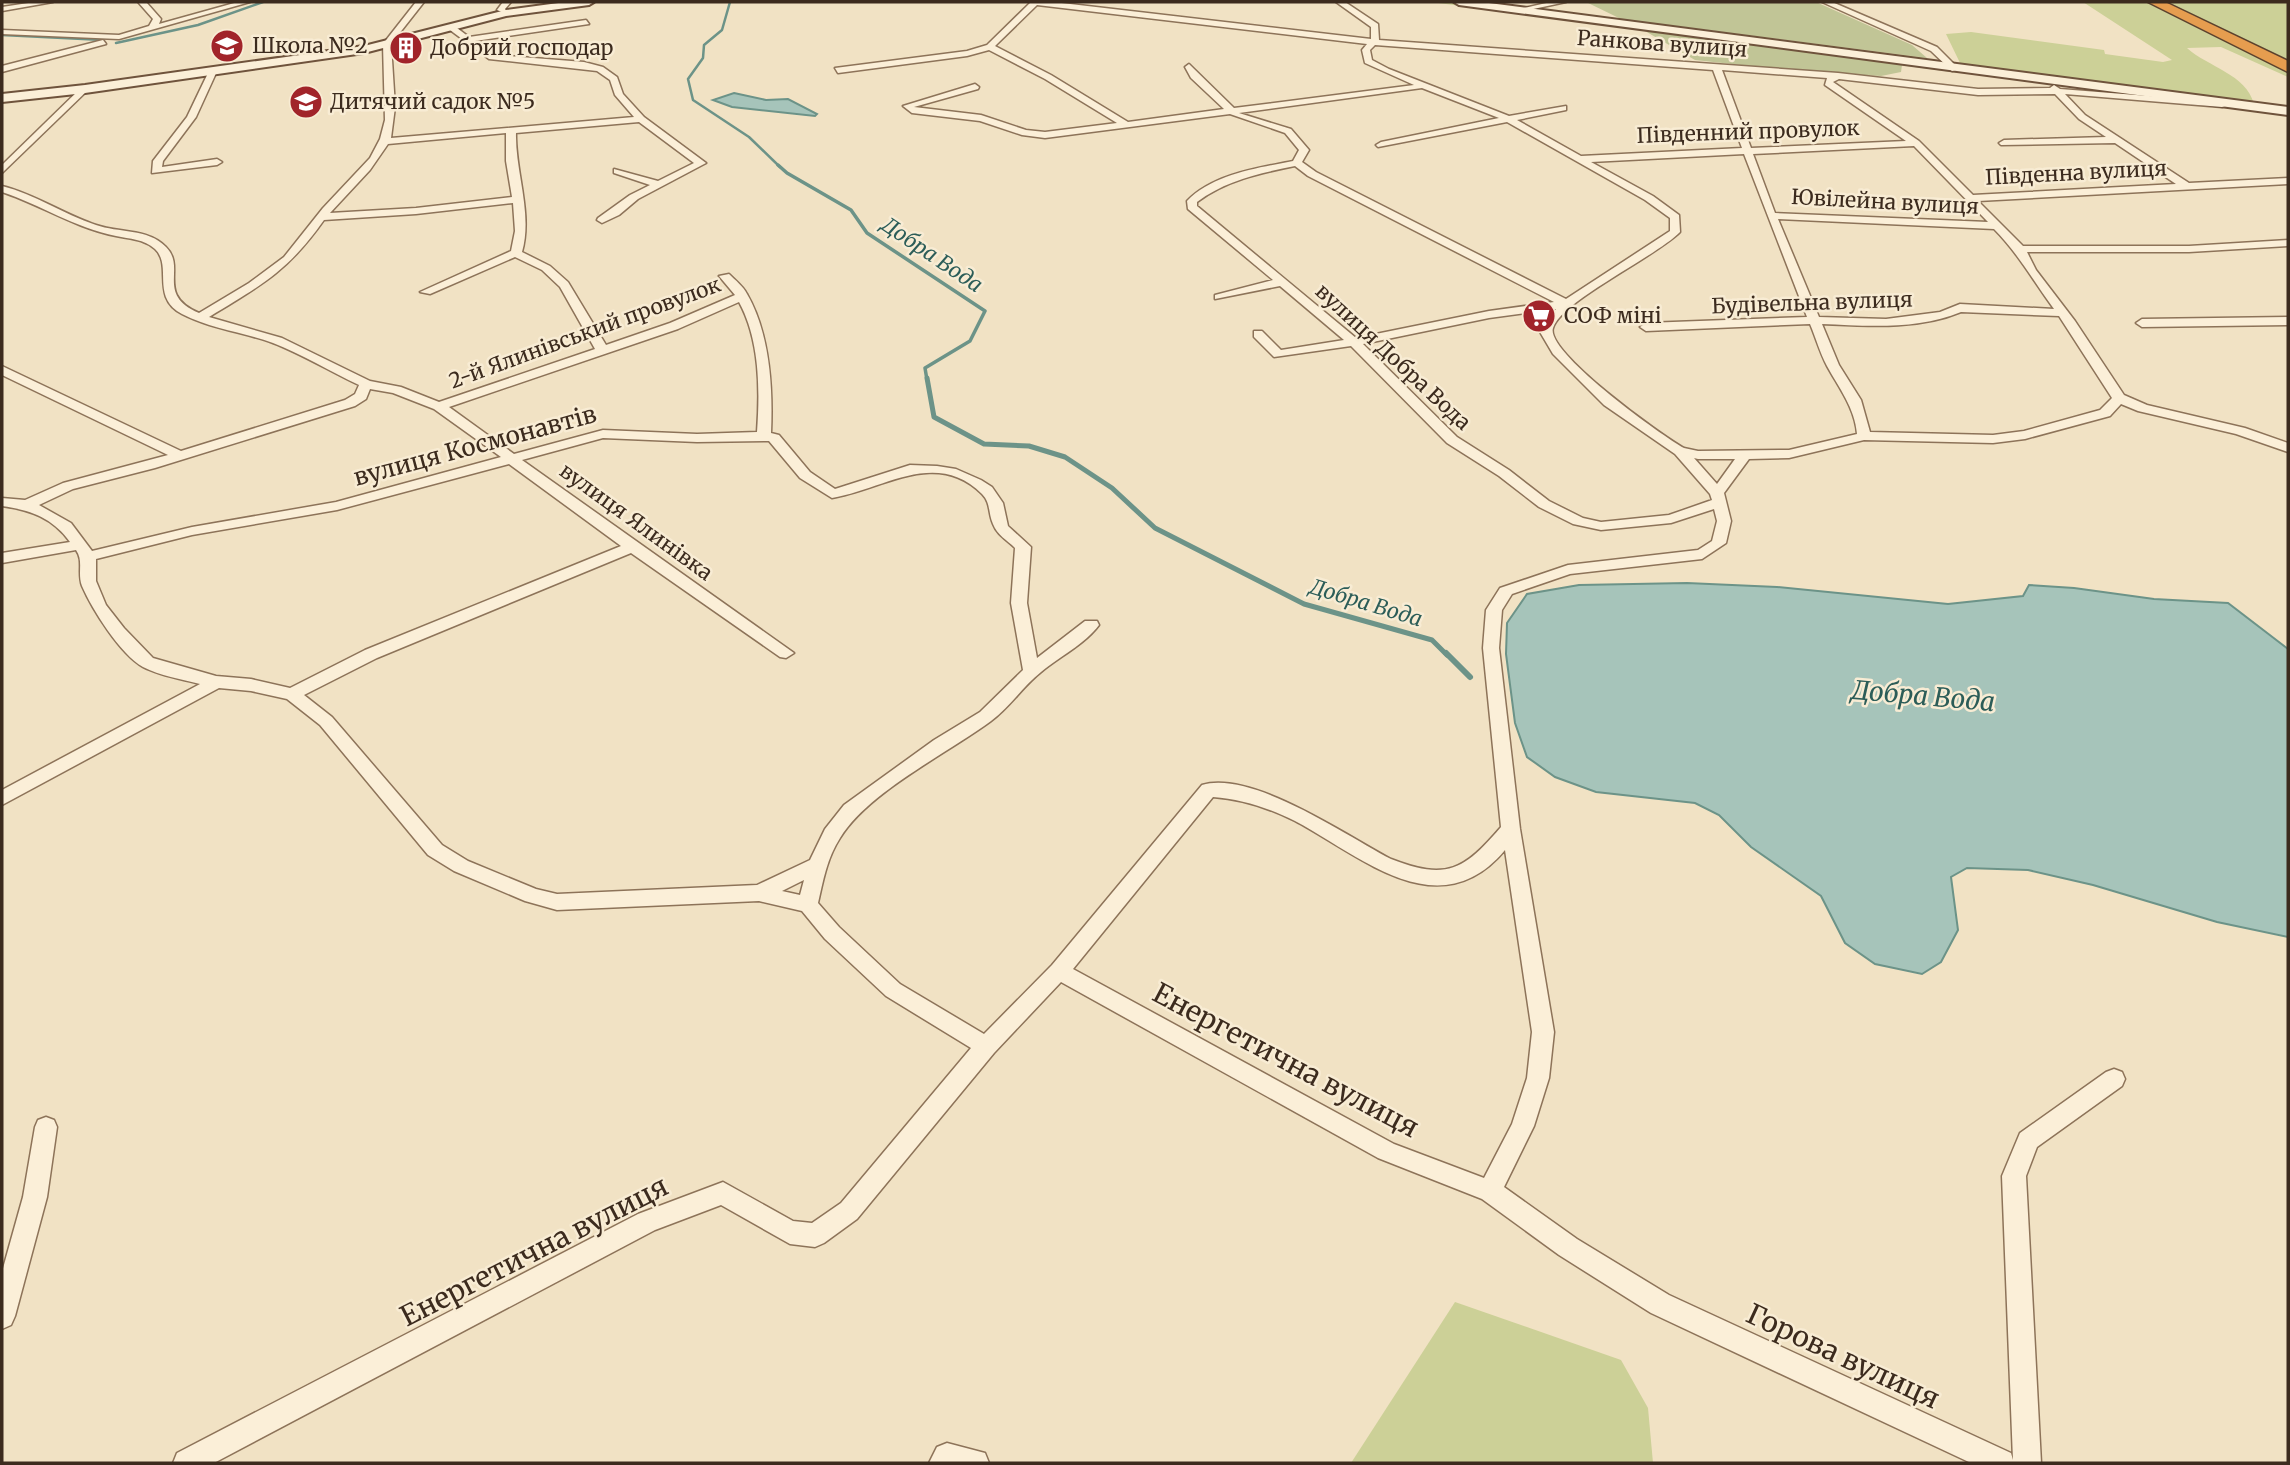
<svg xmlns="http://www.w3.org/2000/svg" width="2290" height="1465" viewBox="0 0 2290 1465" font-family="Merriweather,serif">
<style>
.green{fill:#ccd097}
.cemetery{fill:#c1c596}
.water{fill:#a6c4ba;stroke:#6c9388;stroke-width:2}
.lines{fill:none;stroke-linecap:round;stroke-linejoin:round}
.stream-far3{stroke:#6c9388;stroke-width:2.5}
.stream-far2{stroke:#6c9388;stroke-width:3.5}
.stream-far1{stroke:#6c9388;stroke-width:5}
.stream{stroke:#6c9388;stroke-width:6}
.street-casing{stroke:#8d7359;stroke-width:3}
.secondary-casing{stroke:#6f533c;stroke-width:4}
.highway-casing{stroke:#5b412d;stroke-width:3}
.street{fill:#fbefd8;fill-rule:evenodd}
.secondary{fill:#fbefd8;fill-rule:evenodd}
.highway{fill:#e69d4f;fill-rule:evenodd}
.labels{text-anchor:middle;stroke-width:5;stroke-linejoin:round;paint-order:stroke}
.far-street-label{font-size:21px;fill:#3c2b1e;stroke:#f8ecd4}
.far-poi-label{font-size:21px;fill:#3c2b1e;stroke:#f8ecd4;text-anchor:start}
.far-water-label{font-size:21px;font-style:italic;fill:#2c5d58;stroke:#f8ecd4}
.street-label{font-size:24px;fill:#3c2b1e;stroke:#f8ecd4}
.water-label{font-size:26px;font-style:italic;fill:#2c5d58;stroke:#f8ecd4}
.near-street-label{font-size:28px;fill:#3c2b1e;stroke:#f8ecd4}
</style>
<rect width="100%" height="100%" fill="#f1e2c4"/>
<g class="green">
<polygon points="1431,2 1489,2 1927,58 1928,61 1963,71 1959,73"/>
<path d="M 2083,2 L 2288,2 L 2288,77 L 2221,47 L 2187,48 C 2208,67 2246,74 2254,104 L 1961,65 L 1946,34 L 1971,32 L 2104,50 L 2105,54 L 2163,62 L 2172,60 Z"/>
<polygon points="1455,1302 1621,1360 1648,1408 1653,1463 1351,1463"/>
</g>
<g class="cemetery">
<polygon points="1586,2 1816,2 1912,45 1927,58 1621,19"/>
<polygon points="1645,31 1902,65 1901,72 1881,76 1806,72 1695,60"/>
</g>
<g class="water">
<polygon points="734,93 766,100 788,99 817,114 815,116 732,107 713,100"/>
<polygon points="1687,583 1777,587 1948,604 2023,596 2029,585 2074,588 2154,599 2228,603 2288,649 2288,937 2217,922 2093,885 2028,870 1967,868 1951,877 1958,930 1941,962 1922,974 1875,964 1845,943 1821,896 1751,847 1719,815 1695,803 1596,792 1555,777 1527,757 1515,723 1506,654 1507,623 1527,594 1579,585"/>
</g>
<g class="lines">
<g class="stream-far3">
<polyline points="730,2 722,30 704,45 703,58 688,79 693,100 749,137 780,167"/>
<polyline points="2,35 103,40"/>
<polyline points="116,43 198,25 263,2"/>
</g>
<polyline class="stream-far2" points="778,165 787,173 851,210 867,233 985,311 970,341 925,368 927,380"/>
<polyline class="stream-far1" points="927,378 934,417 984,444 1029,446 1065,457 1112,488 1155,528 1304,604 1432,640 1447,655"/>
<polyline class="stream" points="1446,653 1470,677"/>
<defs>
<g id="street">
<polygon points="35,2 53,2 2,11 2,7"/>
<polygon points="138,2 146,2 161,19 159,24 238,2 250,2 119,39 2,34 2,30 119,35 149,26 153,19"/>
<path d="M 416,2 L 424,2 L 391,44 L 395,107 L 391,138 L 634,117 L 615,95 L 610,80 L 597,71 L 489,59 L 446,27 L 453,25 L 469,37 L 586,20 L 589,24 L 475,41 L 494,55 L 584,62 L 603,67 L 617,77 L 623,94 L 644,117 L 706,163 L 638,199 L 619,215 L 602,223 L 597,220 L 598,218 L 630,195 L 650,185 L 614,173 L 614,169 L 658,181 L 694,163 L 639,122 L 516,133 C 515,172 533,213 522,252 L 550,266 L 568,282 L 606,345 L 670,323 L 735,295 L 719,276 L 729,274 C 735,280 744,287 747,294 C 770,334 773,387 771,433 L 779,435 L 810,472 L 835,489 L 910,465 L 937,466 L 956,469 L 981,480 L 992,487 L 1003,503 L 1008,526 L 1031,547 L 1027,603 L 1037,658 L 1085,621 L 1097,621 L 1099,625 C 1085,644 1059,657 1041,672 C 1023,686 1010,707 991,721 C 948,753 868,792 840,838 C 827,858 823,881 818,903 L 839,927 L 900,984 L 984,1034 L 1052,965 L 1202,785 C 1252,770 1347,836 1391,859 C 1447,881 1464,870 1501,827 L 1483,648 L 1486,610 L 1500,588 L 1568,565 L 1698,550 L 1712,541 L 1717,521 L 1714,509 L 1671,523 L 1601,530 L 1573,524 L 1539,507 L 1499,476 L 1447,443 L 1351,346 L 1274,357 L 1254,337 L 1254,331 L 1262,331 L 1281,350 L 1344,340 L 1280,286 L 1215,299 L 1215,295 L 1273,280 L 1188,209 L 1187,201 C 1213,174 1258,168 1293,161 L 1299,150 L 1285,133 L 1230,114 L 1045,138 L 1022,135 L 980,121 L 912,113 L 903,106 L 975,84 L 979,87 L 978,89 L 914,107 L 981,115 L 1026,130 L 1045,132 L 1117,123 L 1045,79 L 989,50 L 967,56 L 838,73 L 835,68 L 967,51 L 987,45 L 1031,2 L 1053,2 L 1371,39 L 1371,27 L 1336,2 L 1345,2 L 1378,24 L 1379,40 L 1838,73 L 1978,89 L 2050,88 L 2054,85 L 2060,89 L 2225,102 L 2225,106 L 2222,107 L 2065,94 L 2085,115 L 2189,183 L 2288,178 L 2288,184 L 1978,201 L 2023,246 L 2189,246 L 2288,240 L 2288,246 L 2189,252 L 2027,252 L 2036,270 L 2075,321 L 2124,395 L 2147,405 L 2245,428 L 2288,443 L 2288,452 L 2236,434 L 2138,411 L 2121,404 L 2110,416 L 2025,439 L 1993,443 L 1864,440 L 1789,458 L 1749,459 L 1724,493 L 1731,521 L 1726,543 L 1702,559 L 1570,574 L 1512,594 L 1502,610 L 1499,648 L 1520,829 L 1554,1032 L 1549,1078 L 1534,1126 L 1504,1187 L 1577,1239 L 1669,1295 L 2011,1453 L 2013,1460 L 2002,1176 L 2020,1133 L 2106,1072 L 2114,1069 L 2122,1072 L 2125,1079 L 2122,1086 L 2037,1147 L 2026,1176 L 2041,1463 L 1971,1463 L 1651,1313 L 1559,1255 L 1482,1199 L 1378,1158 L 1061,982 L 994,1053 L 857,1219 L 824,1243 L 815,1247 L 790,1244 L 721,1205 L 655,1230 L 214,1463 L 173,1463 L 177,1453 L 638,1214 L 723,1182 L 793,1221 L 812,1223 L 841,1203 L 971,1048 L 886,996 L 825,939 L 802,911 L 759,901 L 557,910 L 525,901 L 454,871 L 428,855 L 320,725 L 287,699 L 251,691 L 219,688 L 2,805 L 2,790 L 200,684 C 181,679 160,676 143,667 C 120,654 92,609 82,586 C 77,573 84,561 76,550 L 2,563 L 2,553 L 70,542 C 53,518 30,510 2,506 L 2,498 L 25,500 L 63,483 L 168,455 L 2,375 L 2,366 L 181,451 L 345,400 L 355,394 L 359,385 C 331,372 302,354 273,343 C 243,332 211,329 182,314 C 150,297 173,266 155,249 C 144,239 130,239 116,236 C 75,228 41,205 2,192 L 2,186 C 35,194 63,214 96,225 C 118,233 148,228 166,247 C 187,268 155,294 199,313 L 249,283 L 284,257 L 323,208 L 370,158 L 380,139 L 385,120 L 383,44 ZM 1037,5 L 1367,44 L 1362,50 L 1365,63 L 1414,85 L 1234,108 L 1189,64 L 1185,67 L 1191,78 L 1224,109 L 1128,122 L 1051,75 L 995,46 ZM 1375,45 L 1713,70 L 1742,148 L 1581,156 L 1517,120 L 1566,110 L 1566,106 L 1509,116 L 1389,69 L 1372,60 L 1370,50 ZM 1722,70 L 1827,78 L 1825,85 L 1906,141 L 1751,148 ZM 1839,79 L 1978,95 L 2055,94 L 2079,119 L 2106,137 L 2004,140 L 1999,143 L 2001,145 L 2115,143 L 2176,184 L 1973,195 L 1919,141 L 1833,82 ZM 1422,88 L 1499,118 L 1381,142 L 1376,145 L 1378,147 L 1507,122 L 1645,200 L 1670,218 L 1670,231 L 1566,299 L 1316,172 L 1302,162 L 1309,150 L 1291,129 L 1239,113 ZM 506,133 L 506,161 L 512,197 L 416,208 L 330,213 L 370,170 L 388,144 ZM 1914,146 L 1988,222 L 1775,213 L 1753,154 ZM 1744,154 L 1807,317 L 1646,323 L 1640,327 L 1646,331 L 1810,324 C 1816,338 1820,353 1827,366 C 1839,388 1855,408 1857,434 L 1789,450 L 1698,451 L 1684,448 C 1662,436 1545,352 1553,328 C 1561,301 1657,256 1680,232 L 1679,215 L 1653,196 L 1591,162 ZM 1295,166 L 1308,176 L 1554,302 L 1489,311 L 1356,338 L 1197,206 L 1197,202 C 1226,180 1261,173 1295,166 ZM 513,203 L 515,231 L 511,251 L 420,292 L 430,294 L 515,257 L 542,270 L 560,287 L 595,349 L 439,402 L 401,387 L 370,381 L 282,338 L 209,317 C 262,285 288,271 324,220 L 416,214 ZM 1778,219 L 1994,229 C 2018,253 2034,282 2054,309 L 1960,304 L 1940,312 L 1886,319 L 1819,317 ZM 739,302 C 760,340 760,390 757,432 L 697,434 L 603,430 L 514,454 L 449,407 L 678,329 ZM 1556,309 L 1541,325 L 1540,332 L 1553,354 L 1604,405 L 1675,454 L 1710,494 L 1712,500 L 1669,515 L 1601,522 L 1583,518 L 1549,501 L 1509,470 L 1457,437 L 1363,344 L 1489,318 ZM 1961,312 L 2059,316 L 2112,398 L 2100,410 L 2024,431 L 1993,435 L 1870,432 L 1861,400 L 1839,365 L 1822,324 C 1868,326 1918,330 1961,312 ZM 370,389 L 393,393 L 434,409 L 501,457 L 336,502 L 192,527 L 92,551 L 71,523 L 39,505 L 73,489 L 155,468 L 355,406 L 366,399 ZM 603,438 L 697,442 L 769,441 L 800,478 L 832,498 C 882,490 936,448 982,494 C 991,503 988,513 993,524 C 997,535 1007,540 1015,548 L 1011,603 L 1023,670 L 980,712 L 934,740 L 844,805 L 825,829 L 810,860 L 757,885 L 557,894 L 536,889 L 468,861 L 442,845 L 332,717 L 304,695 L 377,658 L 631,553 L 780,657 L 786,658 L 794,653 L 522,460 ZM 1694,458 L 1698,459 L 1735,459 L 1717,484 ZM 509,464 L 621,546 L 365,650 L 290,688 L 251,679 L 216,676 L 153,658 L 124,628 L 106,605 L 96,581 L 96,559 L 192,535 L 337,510 ZM 1213,797 C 1241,799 1269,808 1295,821 C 1361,856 1439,929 1505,850 L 1532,1032 L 1527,1078 L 1512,1124 L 1484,1178 L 1394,1144 L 1073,969 ZM 804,880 L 800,895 L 782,891 Z"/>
<polygon points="503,2 511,2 505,9 509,15 497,10"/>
<polygon points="1551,2 1566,2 1519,12 1515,10"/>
<polygon points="1822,2 1832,2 1937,47 1959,69 1952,71 1931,51"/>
<polygon points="103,40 106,44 2,72 2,66"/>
<polygon points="213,68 217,71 196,117 163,161 162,167 217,159 222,162 217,165 152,173 153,161 187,117 209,71"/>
<polygon points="82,87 89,89 2,173 2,165"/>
<polygon points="2288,317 2288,325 2142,327 2136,323 2142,319"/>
<polygon points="46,1117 54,1120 57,1127 47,1197 15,1316 11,1325 2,1329 2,1272 23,1197 35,1127 38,1120"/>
<polygon points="947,1443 985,1453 989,1463 929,1463 937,1447"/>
</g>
<g id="secondary">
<polygon points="566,2 594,2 589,5 506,16 364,53 85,93 2,102 2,94 85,85 364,46 506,10"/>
<polygon points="1454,2 1481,2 2288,107 2288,115 1459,5"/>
</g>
<polygon id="highway" points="2148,2 2165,2 2288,61 2288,72"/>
</defs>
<use href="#street" class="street-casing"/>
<use href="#secondary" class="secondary-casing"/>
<use href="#highway" class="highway-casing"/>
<use href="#street" class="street"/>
<use href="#secondary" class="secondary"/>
<use href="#highway" class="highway"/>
</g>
<defs>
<symbol id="school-disc" viewBox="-11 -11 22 22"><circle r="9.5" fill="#a1242a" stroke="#f8ecd4"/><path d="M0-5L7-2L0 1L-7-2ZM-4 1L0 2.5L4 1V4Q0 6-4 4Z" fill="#fff"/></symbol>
<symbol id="building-disc" viewBox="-11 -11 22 22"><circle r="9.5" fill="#a1242a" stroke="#f8ecd4"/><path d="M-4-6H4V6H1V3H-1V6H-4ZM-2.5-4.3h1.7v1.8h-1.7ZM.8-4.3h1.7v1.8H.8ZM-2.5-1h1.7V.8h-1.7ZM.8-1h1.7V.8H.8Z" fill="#fff"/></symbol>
<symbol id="supermarket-disc" viewBox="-11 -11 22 22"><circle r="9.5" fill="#a1242a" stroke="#f8ecd4"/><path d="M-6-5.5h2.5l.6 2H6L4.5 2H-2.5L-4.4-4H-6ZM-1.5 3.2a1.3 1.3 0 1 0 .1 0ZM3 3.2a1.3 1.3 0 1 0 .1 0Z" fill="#fff"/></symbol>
</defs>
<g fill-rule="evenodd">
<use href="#school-disc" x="208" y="27" width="38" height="38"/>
<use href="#building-disc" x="387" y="29" width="38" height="38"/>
<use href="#school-disc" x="287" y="83" width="38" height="38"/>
<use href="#supermarket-disc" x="1520" y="297" width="38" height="38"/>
</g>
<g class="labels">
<g class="far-street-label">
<text transform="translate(1662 44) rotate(4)" y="7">Ранкова вулиця</text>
<text transform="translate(1748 132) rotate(-2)" y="7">Південний провулок</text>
<text transform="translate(2076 173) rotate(-3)" y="7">Південна вулиця</text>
<text transform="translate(1885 202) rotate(3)" y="7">Ювілейна вулиця</text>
<text transform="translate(1812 303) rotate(-2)" y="7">Будівельна вулиця</text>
<text transform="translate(585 333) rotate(-20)" y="7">2-й Ялинівський провулок</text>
<text transform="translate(1393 357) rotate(43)" y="7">вулиця Добра Вода</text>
<text transform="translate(636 522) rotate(36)" y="7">вулиця Ялинівка</text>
</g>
<g class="far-poi-label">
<text x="252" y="53">Школа №2</text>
<text x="430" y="55">Добрий господар</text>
<text x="330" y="109">Дитячий садок №5</text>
<text x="1564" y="323">СОФ міні</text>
</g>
<g class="far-water-label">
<text transform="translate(932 255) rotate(34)" y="7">Добра Вода</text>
<text transform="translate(1366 603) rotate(17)" y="7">Добра Вода</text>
</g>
<g class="street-label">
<text transform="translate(475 446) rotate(-15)" y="8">вулиця Космонавтів</text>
</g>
<g class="water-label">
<text transform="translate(1923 696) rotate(5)" y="9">Добра Вода</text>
</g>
<g class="near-street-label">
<text transform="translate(1286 1060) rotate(28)" y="10">Енергетична вулиця</text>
<text transform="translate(534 1251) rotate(-27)" y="10">Енергетична вулиця</text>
<text transform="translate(1843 1356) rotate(25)" y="10">Горова вулиця</text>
</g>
</g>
<rect width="2290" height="1465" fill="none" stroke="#3c2b1e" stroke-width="7"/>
</svg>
